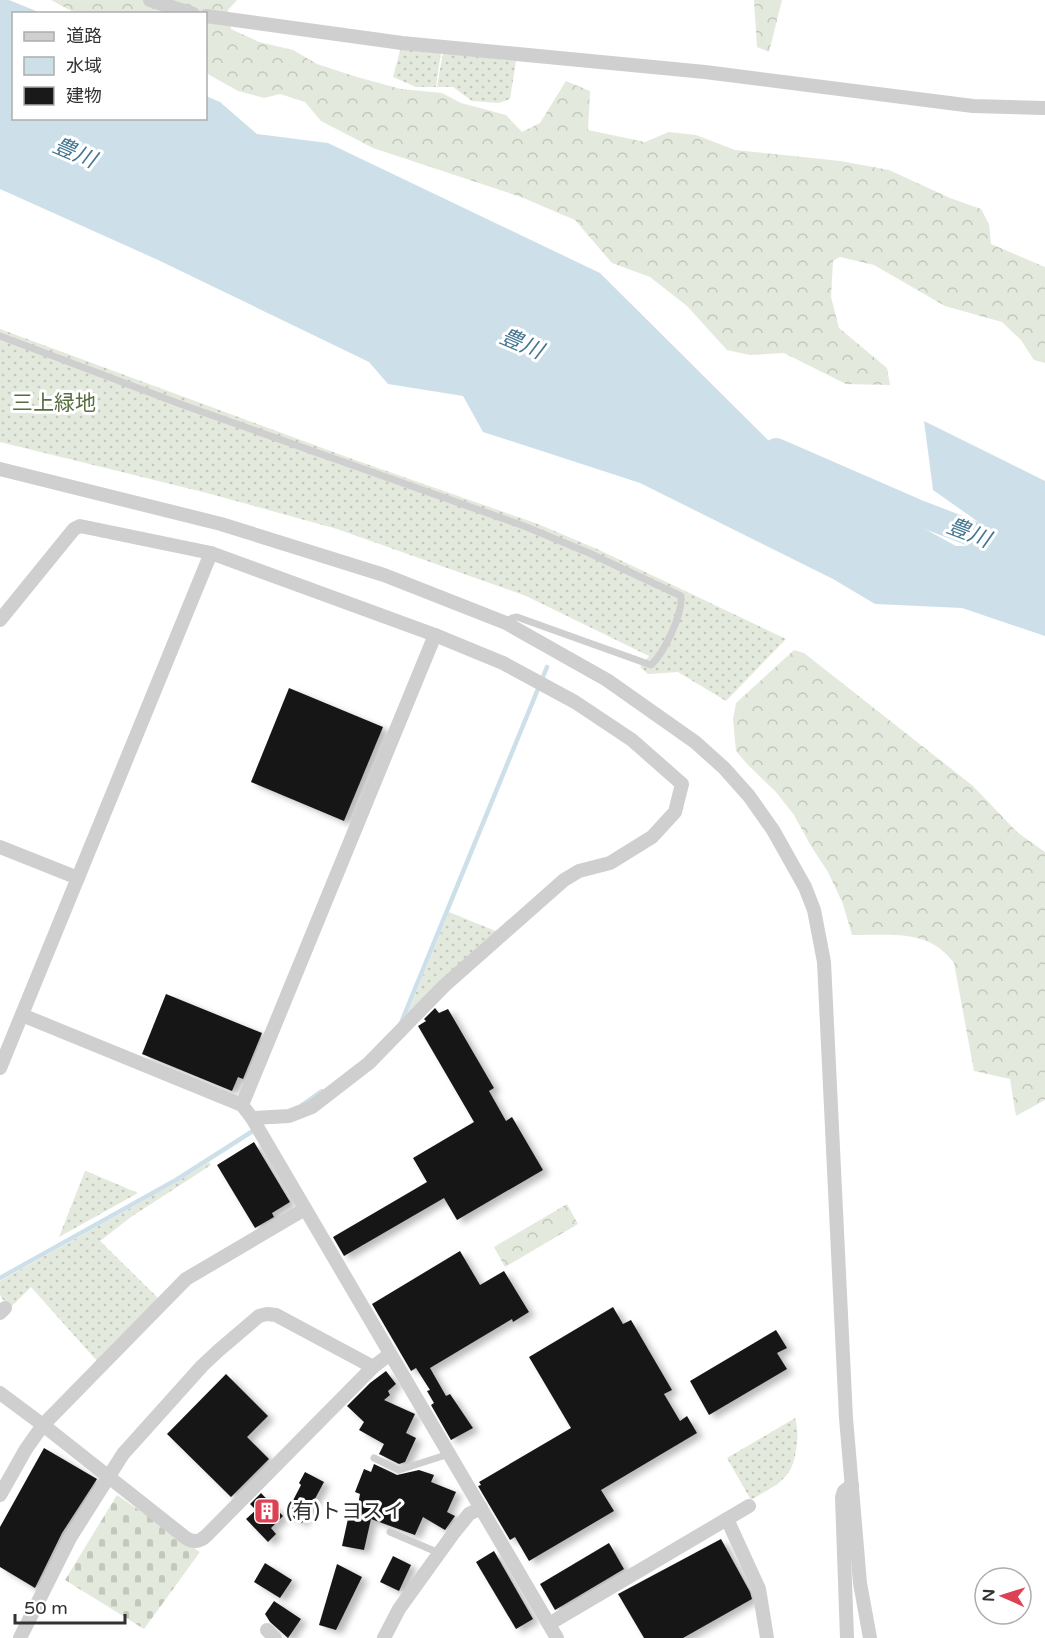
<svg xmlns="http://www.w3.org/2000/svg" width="1045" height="1638" viewBox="0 0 1045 1638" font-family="'Varela Round','Noto Sans JP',sans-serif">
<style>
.grass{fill:url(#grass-dots)}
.forest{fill:url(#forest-crowns)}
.cemetery{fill:url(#cemetery-stones)}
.water{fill:#cde0ea}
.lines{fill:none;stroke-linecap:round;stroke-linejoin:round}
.stream{stroke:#cde0ea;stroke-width:4.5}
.river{stroke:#cde0ea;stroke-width:26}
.building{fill:#191919;filter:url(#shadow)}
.lane{stroke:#cfcfcf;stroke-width:7}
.street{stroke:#cfcfcf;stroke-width:14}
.labels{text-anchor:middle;stroke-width:6;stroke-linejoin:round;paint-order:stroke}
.park-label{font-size:21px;fill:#576d41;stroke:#fff}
.poi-label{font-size:21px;fill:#323232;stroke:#fff;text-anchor:start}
.water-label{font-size:22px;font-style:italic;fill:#447691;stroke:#fff}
</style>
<defs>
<pattern id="grass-dots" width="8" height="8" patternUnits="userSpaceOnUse" patternTransform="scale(1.5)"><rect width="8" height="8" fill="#e3e9dc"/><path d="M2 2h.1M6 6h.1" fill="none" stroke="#c3c8bd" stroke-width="1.8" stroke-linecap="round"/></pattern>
<pattern id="forest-crowns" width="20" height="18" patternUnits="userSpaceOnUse" patternTransform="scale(1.5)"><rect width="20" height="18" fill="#e3e9dc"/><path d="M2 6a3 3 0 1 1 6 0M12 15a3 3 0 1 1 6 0" fill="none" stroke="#c3c8bd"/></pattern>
<pattern id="cemetery-stones" width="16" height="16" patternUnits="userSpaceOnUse" patternTransform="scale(1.5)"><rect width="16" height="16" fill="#e3e9dc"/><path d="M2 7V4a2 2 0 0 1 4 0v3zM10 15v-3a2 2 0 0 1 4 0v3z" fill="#c3c8bd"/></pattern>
<filter id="shadow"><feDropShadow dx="6" dy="4" stdDeviation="3" flood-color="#0004"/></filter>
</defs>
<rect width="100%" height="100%" fill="#fff"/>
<g class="grass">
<polygon points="401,47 441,52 436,87 416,87 393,77"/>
<polygon points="443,52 516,61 510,99 499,103 472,101 453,87 437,87"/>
<polygon points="0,329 355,460 538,524 597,549 786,639 726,701 678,672 648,674 640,667 649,656 526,596 337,529 207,493 0,442"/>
<polygon points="449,912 498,932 404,1022"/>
<polygon points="209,1162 211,1165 131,1217 100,1241 159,1299 97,1361 31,1287 9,1309 0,1295 0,1281 177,1182"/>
<polygon points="86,1171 138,1193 59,1237 85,1171"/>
<path d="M 795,1418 C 798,1429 798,1439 796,1450 C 792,1481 775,1485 751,1500 L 727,1458 Z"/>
</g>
<g class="forest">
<polygon points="51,0 237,0 228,10 231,29 259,42 293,50 317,64 357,77 401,89 442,93 461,103 506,115 522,132 540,123 566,81 590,91 588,130 645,142 669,132 696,135 735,150 840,161 889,170 950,198 981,209 989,224 991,244 1045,267 1045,363 1034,360 1021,340 1002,322 945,306 874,265 840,257 833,261 831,297 839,328 887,368 890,385 846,384 784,353 750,355 727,350 687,306 650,277 612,263 575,220 521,197 373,148 321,121 305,102 280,94 264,98 238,91 206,73 206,14 75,13"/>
<polygon points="754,0 782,0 769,52 757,47"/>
<path d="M 794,650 L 804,653 L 973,786 L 1017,832 L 1045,852 L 1045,1100 L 1016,1116 L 1010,1079 L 974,1071 L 954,963 C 928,928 891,936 852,935 L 843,904 L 828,872 L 811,846 L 794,815 L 776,792 L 749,766 L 736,751 L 733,719 L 736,703 Z"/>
<polygon points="567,1204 578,1224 505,1267 494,1247"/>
</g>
<polygon class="cemetery" points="117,1495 200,1552 144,1629 65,1580"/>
<polygon class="water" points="0,0 9,0 41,13 14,14 14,118 206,118 206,96 220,102 257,134 328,143 600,273 775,447 956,546 1011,545 933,490 924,421 1045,481 1045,636 962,608 875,604 833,579 640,483 483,432 463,396 388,384 369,362 158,260 0,189"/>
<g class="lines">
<g class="stream">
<polyline points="401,1023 547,667"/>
<polyline points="302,1105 322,1091"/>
<polyline points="0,1278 176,1180 256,1129"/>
</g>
<polyline class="river" points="776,451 914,511 1045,562"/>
</g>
<g class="building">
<polygon points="289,688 383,727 344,821 251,782"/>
<polygon points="166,994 262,1033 243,1079 238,1077 232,1091 142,1054"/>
<polygon points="435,1008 439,1013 448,1009 494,1088 489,1091 506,1121 512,1117 543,1170 457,1220 444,1198 344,1256 333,1237 427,1182 413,1158 474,1122 418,1026 426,1021 424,1019"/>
<polygon points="254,1142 290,1202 272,1213 274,1217 255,1228 217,1165"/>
<polygon points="460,1251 480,1285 504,1271 529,1312 513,1322 512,1319 430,1368 446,1396 450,1394 473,1428 451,1440 431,1405 434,1403 427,1391 430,1390 416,1368 411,1371 372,1304"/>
<polygon points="613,1307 623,1324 631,1320 672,1390 664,1394 680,1421 687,1416 697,1433 601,1490 614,1511 529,1561 515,1537 510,1540 478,1486 481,1485 479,1482 571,1428 529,1357"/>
<polygon points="776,1330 787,1348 777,1353 787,1369 709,1415 690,1381"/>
<polygon points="386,1371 396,1384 388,1391 390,1395 384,1400 415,1414 406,1433 416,1438 405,1462 399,1464 379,1454 384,1444 359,1430 364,1422 347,1406 370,1383"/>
<polygon points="226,1374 268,1416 247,1437 269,1459 231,1497 167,1434"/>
<polygon points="44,1448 97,1479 62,1533 35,1588 0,1567 0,1527"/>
<polygon points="374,1464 397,1475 419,1470 434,1475 431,1482 456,1492 447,1512 455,1516 445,1530 423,1517 415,1535 371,1519 364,1550 342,1546 349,1514 356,1515 360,1494 355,1492 364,1469 371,1472"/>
<polygon points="305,1472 324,1482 302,1523 286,1514 301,1485 299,1483"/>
<polygon points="261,1493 283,1516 271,1528 276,1534 268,1542 246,1519 256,1510 250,1504"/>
<polygon points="721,1539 750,1592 752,1599 683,1638 644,1638 618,1594"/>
<polygon points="609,1543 624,1569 555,1610 540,1584"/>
<polygon points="494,1551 533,1619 516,1629 476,1562"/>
<polygon points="393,1556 411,1565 399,1591 380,1582"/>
<polygon points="265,1563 292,1580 280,1598 254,1582"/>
<polygon points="337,1564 362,1577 336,1630 319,1625"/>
<polygon points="274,1601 301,1619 288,1638 270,1622 265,1614"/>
</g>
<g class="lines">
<g class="lane">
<path d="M 0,336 L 183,405 L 524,526 L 589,553 L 681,596 C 683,614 664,653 651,665 L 517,617 L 512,618 L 506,623"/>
<polyline points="374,1458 399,1470 449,1454"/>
<polyline points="390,1532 439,1553"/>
</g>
<g class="street">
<polyline points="150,0 193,14"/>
<polyline points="206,16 402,43 705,72 973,106 1045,108"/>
<polyline points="0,469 221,524 384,575 506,623 607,680 695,742 724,768 749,796 773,830 805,887 814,910 824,962 846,1418 860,1583 870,1638"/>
<polyline points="0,620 74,529 80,526 211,553 435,635 503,663 575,702 632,740 682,784 675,812 652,837 610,863 579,871 564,880 444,986 369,1063 312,1107 289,1116 252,1118"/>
<polyline points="0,847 78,878"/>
<polyline points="22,1015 242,1105 252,1118 557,1638"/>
<polyline points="0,1068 211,553"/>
<polyline points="242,1105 435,635"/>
<polyline points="0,1313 5,1308"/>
<path d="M 0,1393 L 43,1425 L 186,1538 C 194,1543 200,1542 207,1535 L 373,1367 L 390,1354"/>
<polyline points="0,1495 26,1449 43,1425 186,1279 305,1209"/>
<polyline points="727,1519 759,1589 767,1638"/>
<polyline points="549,1624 749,1506"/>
<polyline points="267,1630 275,1638"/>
<polyline points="20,1638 70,1538 123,1454 202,1366 218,1351 259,1316 267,1314 276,1315 373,1367"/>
<polyline points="384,1638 399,1609 453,1534 469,1514 481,1508"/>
<polyline points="847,1638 842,1497 844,1491 852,1485"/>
</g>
</g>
<defs>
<symbol id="building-square" viewBox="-11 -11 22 22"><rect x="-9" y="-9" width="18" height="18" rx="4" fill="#dc4253" stroke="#fff"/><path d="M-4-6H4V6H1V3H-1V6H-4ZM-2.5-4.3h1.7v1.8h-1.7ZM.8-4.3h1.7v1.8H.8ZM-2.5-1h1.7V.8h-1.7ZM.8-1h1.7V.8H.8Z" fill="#fff"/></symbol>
</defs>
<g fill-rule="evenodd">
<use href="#building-square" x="252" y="1496" width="30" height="30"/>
</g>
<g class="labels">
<g class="park-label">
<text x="54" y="410">三上緑地</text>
</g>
<g class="poi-label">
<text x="286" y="1518">(有)トヨスイ</text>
</g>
<g class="water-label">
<text transform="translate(75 152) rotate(23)" y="8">豊川</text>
<text transform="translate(522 343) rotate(23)" y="8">豊川</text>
<text transform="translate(969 532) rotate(21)" y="8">豊川</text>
</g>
</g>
<rect x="12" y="12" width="195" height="108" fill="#ffffff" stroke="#adadad" stroke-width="1.5"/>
<rect x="24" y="32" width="30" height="9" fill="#cfcfcf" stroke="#adadad" stroke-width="1.5"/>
<text x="66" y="42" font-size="18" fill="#323232">道路</text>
<rect x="24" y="57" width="30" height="18" fill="#cde0ea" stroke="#adadad" stroke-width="1.5"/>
<text x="66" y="72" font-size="18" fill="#323232">水域</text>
<rect x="24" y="87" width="30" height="18" fill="#191919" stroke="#adadad" stroke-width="1.5"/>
<text x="66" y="102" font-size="18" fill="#323232">建物</text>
<g transform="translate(1003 1596) rotate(273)"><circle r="28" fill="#ffffff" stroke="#adadad" stroke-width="1.5"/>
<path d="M0-4.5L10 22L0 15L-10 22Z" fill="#dc4253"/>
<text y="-9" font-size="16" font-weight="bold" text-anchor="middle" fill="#323232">N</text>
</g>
<path d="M15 1614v9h110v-9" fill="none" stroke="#323232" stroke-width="3"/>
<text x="24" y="1614" font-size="18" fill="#323232" stroke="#ffffff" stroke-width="4.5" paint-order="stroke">50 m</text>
</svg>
